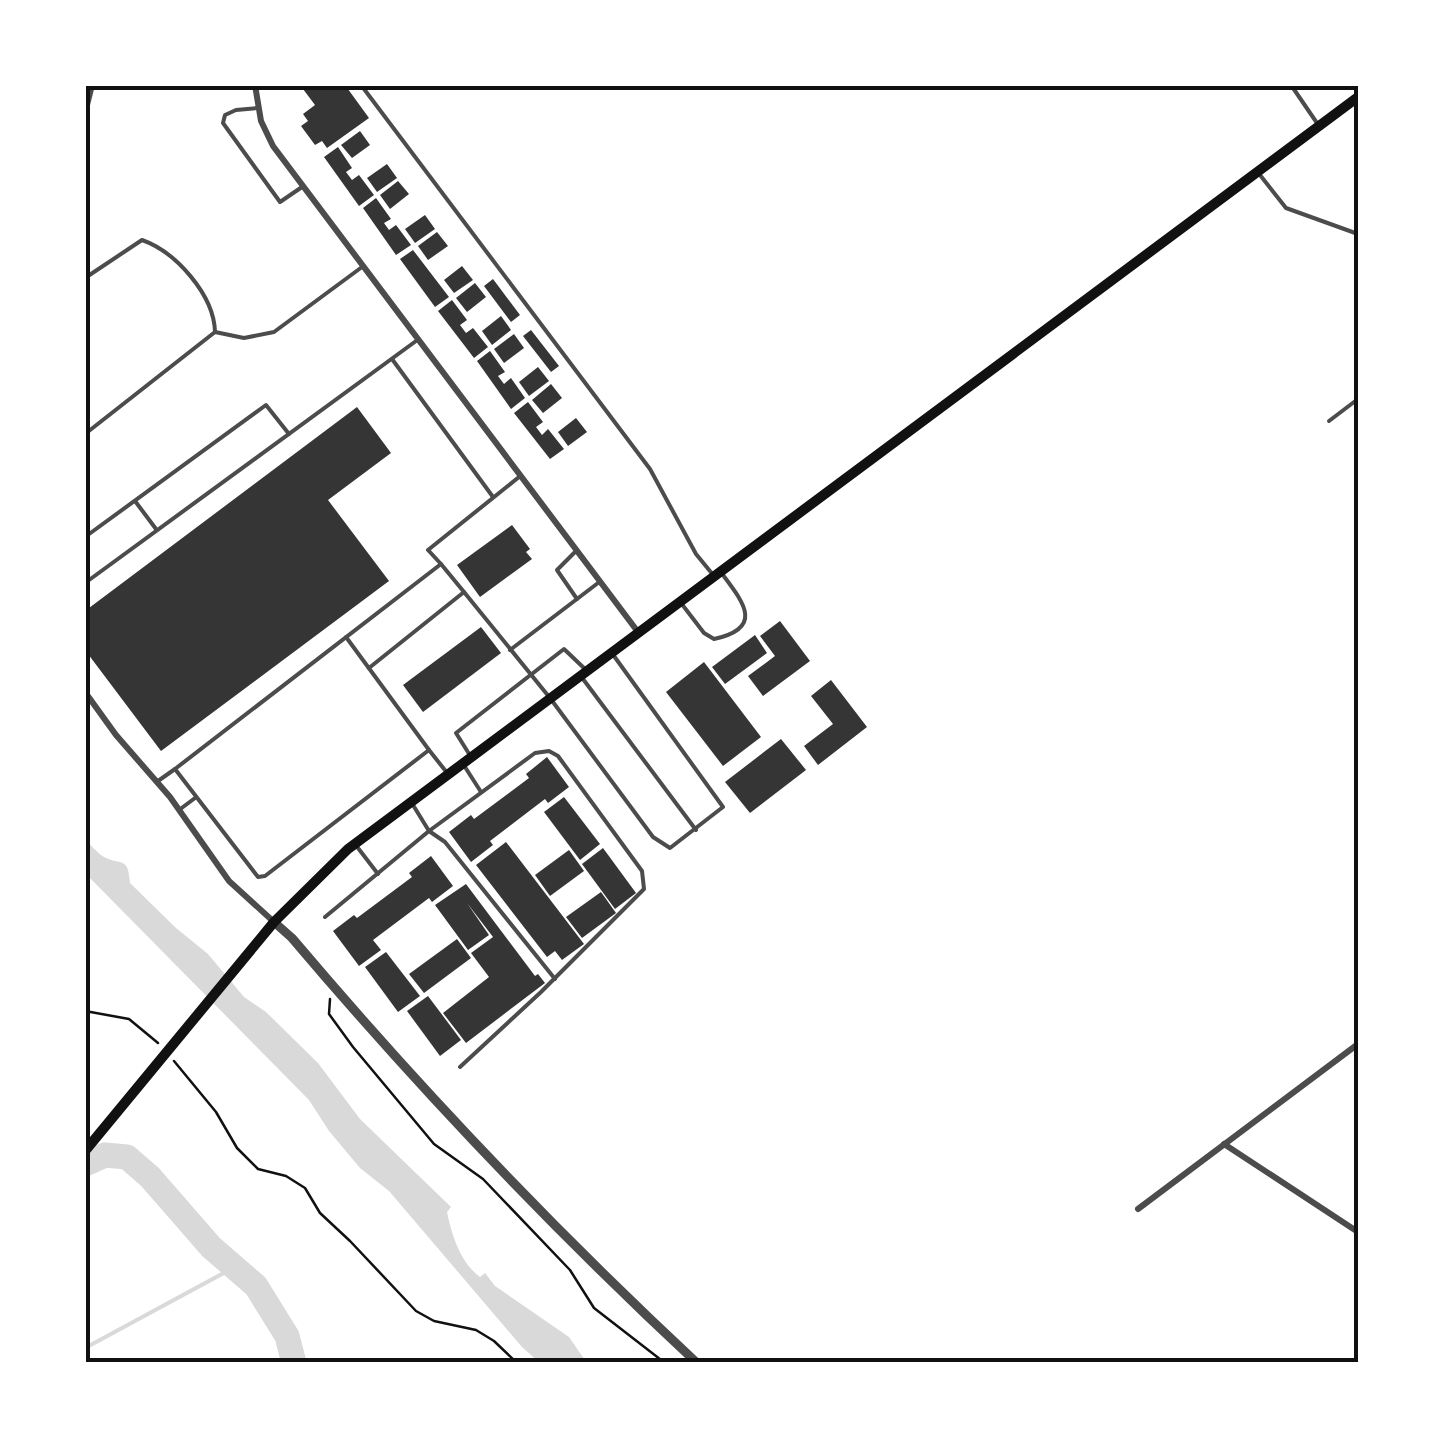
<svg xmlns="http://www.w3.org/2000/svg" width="1443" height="1448" viewBox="0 0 1443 1448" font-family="Helvetica,sans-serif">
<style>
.water{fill:#d9d9d9}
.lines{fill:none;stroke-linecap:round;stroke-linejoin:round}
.stream{stroke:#d9d9d9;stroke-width:4}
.river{stroke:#d9d9d9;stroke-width:25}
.building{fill:#353535}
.path{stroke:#111;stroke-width:2.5}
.service{stroke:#4c4c4c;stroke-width:4}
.minor{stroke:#4c4c4c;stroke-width:6}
.tertiary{stroke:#4c4c4c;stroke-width:9}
.secondary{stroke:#111;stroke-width:10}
.neatline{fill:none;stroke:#111;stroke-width:4}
</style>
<rect width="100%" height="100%" fill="#fff"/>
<path class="water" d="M 85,839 C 90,844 97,853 104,857 C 122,866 128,856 130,883 L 176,928 L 208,954 L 244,997 L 266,1012 L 318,1063 L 360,1119 L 451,1207 L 447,1212 C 452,1236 460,1262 480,1277 L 485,1273 L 495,1286 L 569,1337 L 587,1363 L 540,1363 L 522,1347 L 389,1191 L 360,1168 L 329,1131 L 309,1100 L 85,873 Z"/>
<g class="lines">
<polyline class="stream" points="85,1348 233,1268"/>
<polyline class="river" points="85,1164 105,1155 127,1157 150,1177 211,1247 256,1286 287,1336 294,1363"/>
</g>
<g class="building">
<polygon points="300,85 345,85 369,118 327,148 322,141 315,145 301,126 308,121 303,114 315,105"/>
<polygon points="360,131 370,145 352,158 341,145"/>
<polygon points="338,147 352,168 346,172 352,180 359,175 374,195 359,206 324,157"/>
<polygon points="387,164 397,178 377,192 367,178"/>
<polygon points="398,181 409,194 390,209 380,195"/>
<polygon points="376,198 391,219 384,223 389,230 396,225 411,245 396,255 363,208"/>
<polygon points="425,215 435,229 415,243 405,229"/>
<polygon points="437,232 448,246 428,260 418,246"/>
<polygon points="413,250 449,297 435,307 400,259"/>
<polygon points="462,266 473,280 454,293 444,280"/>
<polygon points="493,279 520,315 511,322 484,286"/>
<polygon points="475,283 486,297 467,312 456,298"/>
<polygon points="452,300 467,320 460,325 466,333 473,328 488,347 474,358 438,311"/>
<polygon points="501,316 511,330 492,345 482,331"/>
<polygon points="531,330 559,366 551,372 523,336"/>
<polygon points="514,334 524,348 504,363 494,349"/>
<polygon points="490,351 505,372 498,376 504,384 511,378 525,398 511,409 477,361"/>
<polygon points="538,367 549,381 529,396 519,382"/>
<polygon points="551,384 562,398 543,413 532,400"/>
<polygon points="528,402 543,422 536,427 542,435 548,429 564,449 550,459 514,413"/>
<polygon points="357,407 391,453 328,500 389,581 161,751 85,650 85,611"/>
<polygon points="576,418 587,432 568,446 558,432"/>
<polygon points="512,525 530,549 526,552 532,559 480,597 457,565"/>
<polygon points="780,621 810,661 763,696 748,676 775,656 760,636"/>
<polygon points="481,627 501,653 423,712 403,685"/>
<polygon points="755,635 767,653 725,684 712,667"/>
<polygon points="704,662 761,737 723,766 666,692"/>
<polygon points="831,680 867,727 818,765 804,746 833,724 811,696"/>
<polygon points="781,739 806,770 750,813 725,782"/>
<polygon points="547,757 569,787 548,803 545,799 490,841 493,845 471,862 449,832 471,815 474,819 529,778 526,774"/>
<polygon points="564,797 600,844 580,860 544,812"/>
<polygon points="506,842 584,944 562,960 555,951 547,957 476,865"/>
<polygon points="603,848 636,893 615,909 582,864"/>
<polygon points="569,850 584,871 550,896 535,875"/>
<polygon points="431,856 453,886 432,902 429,898 373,940 381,950 359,966 333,931 354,915 357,918 412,877 409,873"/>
<polygon points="466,884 535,976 538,974 545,983 466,1043 443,1013 489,977 471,953 493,937 467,903 489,935 468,950 435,905"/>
<polygon points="601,892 616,913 582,938 566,917"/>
<polygon points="457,939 471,958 424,993 409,974"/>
<polygon points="386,952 420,996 398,1012 365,967"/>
<polygon points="428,996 461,1040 440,1056 407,1011"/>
</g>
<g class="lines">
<g class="path">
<polyline points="330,999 329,1014 353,1047 434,1144 483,1179 570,1270 594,1308 665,1363"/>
<polyline points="85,1011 129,1019 158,1043"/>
<polyline points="174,1061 216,1112 237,1148 258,1169 286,1176 305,1188 320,1213 350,1241 416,1311 434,1321 476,1330 494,1341 517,1363"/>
</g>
<g class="service">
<polyline points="361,85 650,469 696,554 714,576"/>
<polyline points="1291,85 1319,126"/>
<polyline points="258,108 236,110 225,115 223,123 280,202 302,187"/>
<polyline points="85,117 93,85"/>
<polyline points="1260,175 1286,208 1358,234"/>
<path d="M 85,278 L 142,240 C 176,252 214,295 215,332 L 85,434"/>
<polyline points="215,332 244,338 274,332 362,267"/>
<polyline points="392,359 493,497"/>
<polyline points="1329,421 1358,399"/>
<polyline points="135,501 156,529"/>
<polyline points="85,537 266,405 289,434"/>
<polyline points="576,551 557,570 577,599"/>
<polyline points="441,564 428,550 519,477"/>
<polyline points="85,583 416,341"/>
<path d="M 681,603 L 704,633 L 714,639 C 764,628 744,603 723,575"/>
<polyline points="346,637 429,750"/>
<polyline points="510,650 598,583"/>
<polyline points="369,668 464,592 550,698 653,837 670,848 723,807 614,656"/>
<polyline points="583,679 696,830"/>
<polyline points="471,757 456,733 564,649 585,669"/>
<polyline points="465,767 481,792"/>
<polyline points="448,774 429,750 265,876 258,877 175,769 441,564 464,592"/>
<polyline points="158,781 175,769"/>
<polyline points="413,805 429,831 445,842 555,979"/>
<polyline points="179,810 195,798"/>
<polyline points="358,848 378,874"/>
<polyline points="325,917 429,831 535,753 549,751 558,756 642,871 644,889 541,992 460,1067"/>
</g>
<g class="minor">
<polyline points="255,85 261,121 273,146 638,632"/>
<polyline points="85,692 116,735 170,797 229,881 274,922"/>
<polyline points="1224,1144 1358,1232"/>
<polyline points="1138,1209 1358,1044"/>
</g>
<path class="tertiary" d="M 274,922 L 292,938 C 419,1088 553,1229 697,1363"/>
<polyline class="secondary" points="85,1151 274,922 348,849 1358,97"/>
</g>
<rect width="1443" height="1448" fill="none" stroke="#ffffff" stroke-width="175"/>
<rect x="88" y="88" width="1268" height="1272" class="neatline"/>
</svg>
